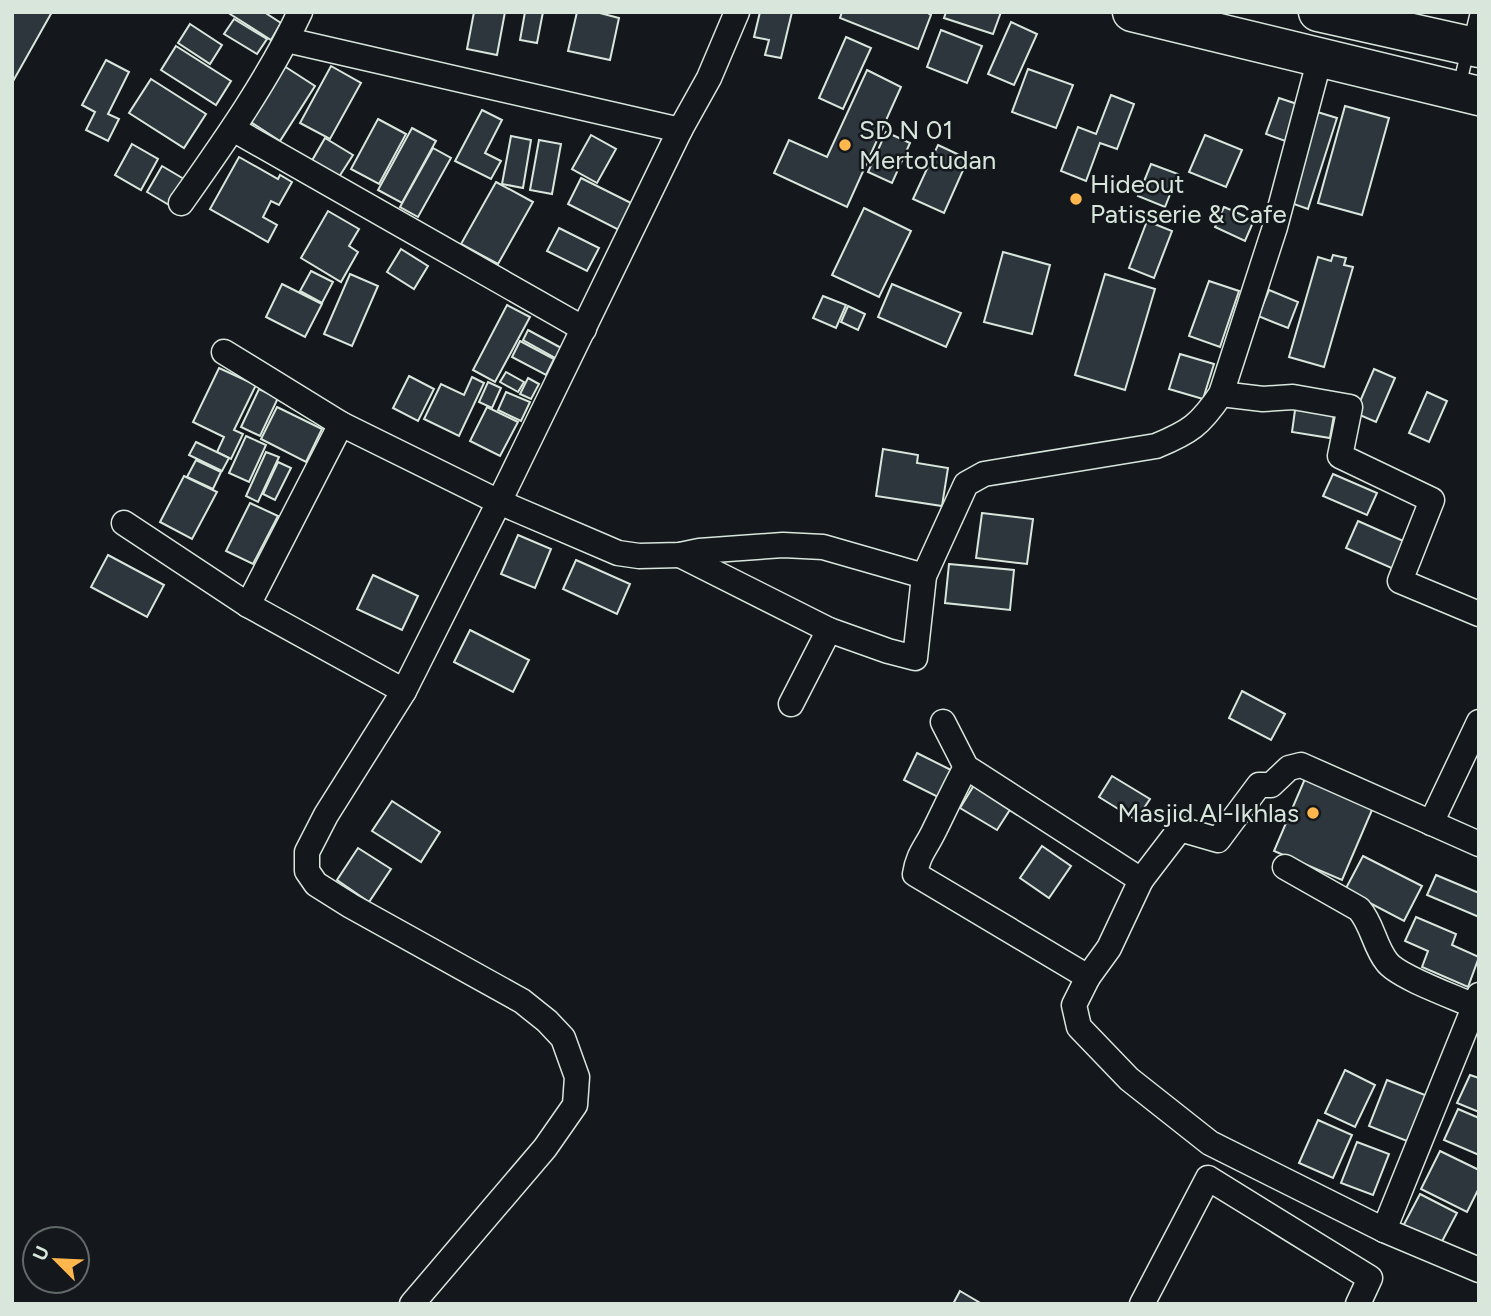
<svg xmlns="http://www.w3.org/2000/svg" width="1491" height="1316" viewBox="0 0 1491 1316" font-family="Figtree,sans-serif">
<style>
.building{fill:#2c363c;stroke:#d8e6dc;stroke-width:2}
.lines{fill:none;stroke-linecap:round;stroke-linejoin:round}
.service-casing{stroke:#d8e6dc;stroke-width:15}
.minor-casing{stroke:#d8e6dc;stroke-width:27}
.trunk-casing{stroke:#d8e6dc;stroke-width:41}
.service{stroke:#14181c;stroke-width:12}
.minor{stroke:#14181c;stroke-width:24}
.trunk{stroke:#14181c;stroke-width:38}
.poi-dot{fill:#ffb74d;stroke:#14181c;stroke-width:2.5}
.labels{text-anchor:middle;stroke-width:5;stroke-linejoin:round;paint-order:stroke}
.poi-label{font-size:26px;fill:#d8e6dc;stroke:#14181c;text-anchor:start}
</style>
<rect width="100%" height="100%" fill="#14181c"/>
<g class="building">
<polygon points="12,12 52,12 12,83"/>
<polygon points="231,12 264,12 281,23 271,40 230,14"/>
<polygon points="474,12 505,12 497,55 467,49"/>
<polygon points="525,12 543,12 537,43 520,40"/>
<polygon points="577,12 596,12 619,18 610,60 568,51"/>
<polygon points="760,12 792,12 781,58 765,55 769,40 754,37"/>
<polygon points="842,12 926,12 931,15 918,49 840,18"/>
<polygon points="946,12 1001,12 993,34 944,18"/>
<polygon points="234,19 267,39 257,54 224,34"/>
<polygon points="1011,22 1037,34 1014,85 988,74"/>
<polygon points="190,24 222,45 210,64 178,43"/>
<polygon points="941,30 982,46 967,83 927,67"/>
<polygon points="846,37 871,48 843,109 819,98"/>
<polygon points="176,46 231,81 216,105 161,70"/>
<polygon points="106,60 129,72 108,114 119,119 108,141 86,130 95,112 82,105"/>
<polygon points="281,64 315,86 280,141 246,119"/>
<polygon points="331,66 361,83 330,139 300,123"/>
<polygon points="1028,69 1073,85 1056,128 1012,112"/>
<polygon points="867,70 901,87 847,207 774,173 789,140 827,157"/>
<polygon points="151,79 206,114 184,148 129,113"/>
<polygon points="1111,95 1134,104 1117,149 1100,143 1086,181 1061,171 1078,127 1096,134"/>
<polygon points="1279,98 1303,106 1291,143 1266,134"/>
<polygon points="1345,106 1389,118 1362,215 1318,203"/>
<polygon points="482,110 502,120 485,153 501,161 491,179 455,161"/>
<polygon points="1314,111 1337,118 1308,209 1285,201"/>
<polygon points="378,119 406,134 379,184 351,169"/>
<polygon points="412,128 436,141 402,203 378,190"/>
<polygon points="886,132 910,143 892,183 868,172"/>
<polygon points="591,135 616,149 597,183 572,169"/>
<polygon points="1205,135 1242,150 1226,187 1189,172"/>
<polygon points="511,136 531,140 523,188 502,184"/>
<polygon points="325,138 353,155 337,180 310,164"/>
<polygon points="539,140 561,144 552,194 530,190"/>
<polygon points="132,144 158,159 141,190 115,175"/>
<polygon points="938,145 968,159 944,213 913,199"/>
<polygon points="433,148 451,158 418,217 400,207"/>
<polygon points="239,157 278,179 280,175 292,182 279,205 271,201 263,217 277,225 268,242 210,209"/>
<polygon points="1151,164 1178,174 1165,207 1138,196"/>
<polygon points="162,166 184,179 169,205 147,192"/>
<polygon points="581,178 633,204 619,230 568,204"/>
<polygon points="496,182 533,202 498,264 461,244"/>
<polygon points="1224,207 1254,220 1245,241 1215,227"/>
<polygon points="864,208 911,231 879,297 832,275"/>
<polygon points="328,211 359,229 349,246 358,252 341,282 301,258"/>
<polygon points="1147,221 1172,231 1154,278 1129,268"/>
<polygon points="559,228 599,248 587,271 547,251"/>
<polygon points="401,249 428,266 414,289 387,272"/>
<polygon points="1003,252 1050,265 1032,334 984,322"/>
<polygon points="1333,255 1346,258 1344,265 1353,267 1324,367 1289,357 1318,257 1331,261"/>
<polygon points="311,271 333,282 322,303 300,291"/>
<polygon points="350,274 378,286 352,346 324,334"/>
<polygon points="1105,274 1155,289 1125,390 1075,375"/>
<polygon points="1209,281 1239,291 1220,347 1189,336"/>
<polygon points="282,284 322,304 305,337 266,317"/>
<polygon points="892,284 961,313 946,347 878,317"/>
<polygon points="1269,290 1298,302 1288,328 1258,316"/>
<polygon points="823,296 846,305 836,328 813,318"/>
<polygon points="507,305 530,317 495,382 473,370"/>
<polygon points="848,306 865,314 858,330 841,322"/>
<polygon points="528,330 565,350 559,360 523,340"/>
<polygon points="520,341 554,359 546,375 512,357"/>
<polygon points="1180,354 1214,364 1203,399 1169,389"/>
<polygon points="219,368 256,385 234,430 243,434 231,459 217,452 224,437 193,422"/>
<polygon points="1374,369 1395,378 1376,422 1355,413"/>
<polygon points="506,372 524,382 518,392 500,382"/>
<polygon points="409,376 434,389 418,421 393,408"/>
<polygon points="472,377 484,383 459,436 424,419 441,384 464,395"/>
<polygon points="528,378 539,384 531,399 520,394"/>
<polygon points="488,382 501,388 492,408 479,402"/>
<polygon points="259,389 278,398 260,436 241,427"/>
<polygon points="506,392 530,402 521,421 498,410"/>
<polygon points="1427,392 1447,401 1429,442 1409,433"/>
<polygon points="1296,403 1335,409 1330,438 1292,432"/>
<polygon points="277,407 322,429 306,462 261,439"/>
<polygon points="487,407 518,422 500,456 470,441"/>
<polygon points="246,436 266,445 249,482 229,473"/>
<polygon points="196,442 229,458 222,471 189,455"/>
<polygon points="883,449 918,455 917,463 948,468 942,506 876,496"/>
<polygon points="266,452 279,457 258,502 246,496"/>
<polygon points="196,460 221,472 213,489 187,477"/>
<polygon points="278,462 291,468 275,500 263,494"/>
<polygon points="1333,474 1377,493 1367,515 1323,496"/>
<polygon points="184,476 217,492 192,539 160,522"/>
<polygon points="250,503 278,516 253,564 226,551"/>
<polygon points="982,513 1033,519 1027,564 976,558"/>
<polygon points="1358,521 1408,543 1396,570 1346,548"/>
<polygon points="518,535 551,549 535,588 501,574"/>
<polygon points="108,555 164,585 147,617 91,587"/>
<polygon points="576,560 630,584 617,614 563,589"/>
<polygon points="949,564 1014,570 1010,610 945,603"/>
<polygon points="373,575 418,596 402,630 357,609"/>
<polygon points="470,630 529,660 513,692 454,662"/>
<polygon points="1242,691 1285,714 1271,740 1229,718"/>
<polygon points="917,753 953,771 940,798 904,780"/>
<polygon points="1307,774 1375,803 1342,880 1274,851"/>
<polygon points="1112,776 1150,799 1136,820 1099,797"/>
<polygon points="976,782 1013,805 997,830 960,808"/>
<polygon points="392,801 440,832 421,862 372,831"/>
<polygon points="1042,846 1071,866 1049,898 1020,878"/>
<polygon points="358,848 391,869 369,902 337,880"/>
<polygon points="1363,856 1422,886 1404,921 1345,890"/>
<polygon points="1436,875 1479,893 1479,917 1427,895"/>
<polygon points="1416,917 1456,934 1452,945 1479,957 1468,987 1422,967 1428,951 1405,941"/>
<polygon points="1345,1070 1375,1085 1355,1127 1325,1113"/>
<polygon points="1470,1075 1479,1078 1479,1112 1457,1103"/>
<polygon points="1387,1080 1430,1097 1412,1143 1369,1126"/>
<polygon points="1458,1109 1479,1118 1479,1155 1444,1140"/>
<polygon points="1318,1120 1352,1135 1333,1178 1299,1163"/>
<polygon points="1357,1142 1389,1154 1373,1195 1341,1183"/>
<polygon points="1440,1151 1479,1170 1479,1188 1467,1212 1421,1189"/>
<polygon points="1420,1194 1457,1213 1438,1249 1401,1230"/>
<polygon points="960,1291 982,1304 953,1304"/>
</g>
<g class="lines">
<defs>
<polyline id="service" points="1459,87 1477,12"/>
<g id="minor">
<polyline points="287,40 680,130"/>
<polyline points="233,129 584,329"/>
<path d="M 181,203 C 224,142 268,80 300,12"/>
<polyline points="224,352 341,424 499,502 618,553 639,556 680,555 699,551 783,545 823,547 924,576"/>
<polyline points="1221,394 1263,399 1293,397 1350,407 1340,456 1432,500 1400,581 1479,614"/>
<polyline points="124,523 248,605 404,691"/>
<path d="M 680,555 L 829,630 L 888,651 L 915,658 L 924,576 L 966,484 L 984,474 L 1156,446 C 1190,432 1200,425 1221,394 L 1275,227 L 1320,58"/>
<polyline points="248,605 341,424"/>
<polyline points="791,704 829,630"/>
<polyline points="943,722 966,767 1141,880 1109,948 1088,977 1074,1005 1079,1027 1129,1079 1210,1143 1384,1230 1479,1270"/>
<path d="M 966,767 C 954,789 944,811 933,833 C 925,849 918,855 915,874 L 1088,977"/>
<polyline points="1431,823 1479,722"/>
<path d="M 1285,867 L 1359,909 C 1373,925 1374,946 1387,962 C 1398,977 1455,997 1474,1006"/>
<polyline points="1141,880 1180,829 1218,840 1259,785 1271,785 1289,768 1301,765 1479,844"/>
<polyline points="1384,1230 1479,995"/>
<polyline points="412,1304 545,1148 575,1105 577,1077 563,1038 547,1021 522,1001 351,906 316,884 307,871 307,852 326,815 404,691 499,502 680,130 709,78 737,12"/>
<polyline points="1142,1304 1208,1178 1370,1278 1358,1304"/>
</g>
<g id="trunk">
<polyline points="1132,12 1479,96"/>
<polyline points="1318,12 1479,48"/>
</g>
</defs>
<use href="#service" class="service-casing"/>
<use href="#minor" class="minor-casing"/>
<use href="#trunk" class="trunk-casing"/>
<use href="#service" class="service"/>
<use href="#minor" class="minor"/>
<use href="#trunk" class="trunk"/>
</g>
<g class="poi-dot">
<circle cx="845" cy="145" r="7"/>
<circle cx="1076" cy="199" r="7"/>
<circle cx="1313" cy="813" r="7"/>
</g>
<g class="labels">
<g class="poi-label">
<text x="859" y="139">SD N 01<tspan x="859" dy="30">Mertotudan</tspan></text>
<text x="1090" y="193">Hideout<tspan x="1090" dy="30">Patisserie &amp; Cafe</tspan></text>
<text x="1299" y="822" text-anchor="end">Masjid Al-Ikhlas</text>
</g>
</g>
<rect width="1491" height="1316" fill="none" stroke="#d8e6dc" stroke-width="28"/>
<g transform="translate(56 1260) rotate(294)"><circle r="33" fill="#14181c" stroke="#626a69" stroke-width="2"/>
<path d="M0-5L12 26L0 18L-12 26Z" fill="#ffb74d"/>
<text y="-10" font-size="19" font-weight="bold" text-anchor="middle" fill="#d8e6dc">U</text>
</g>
</svg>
